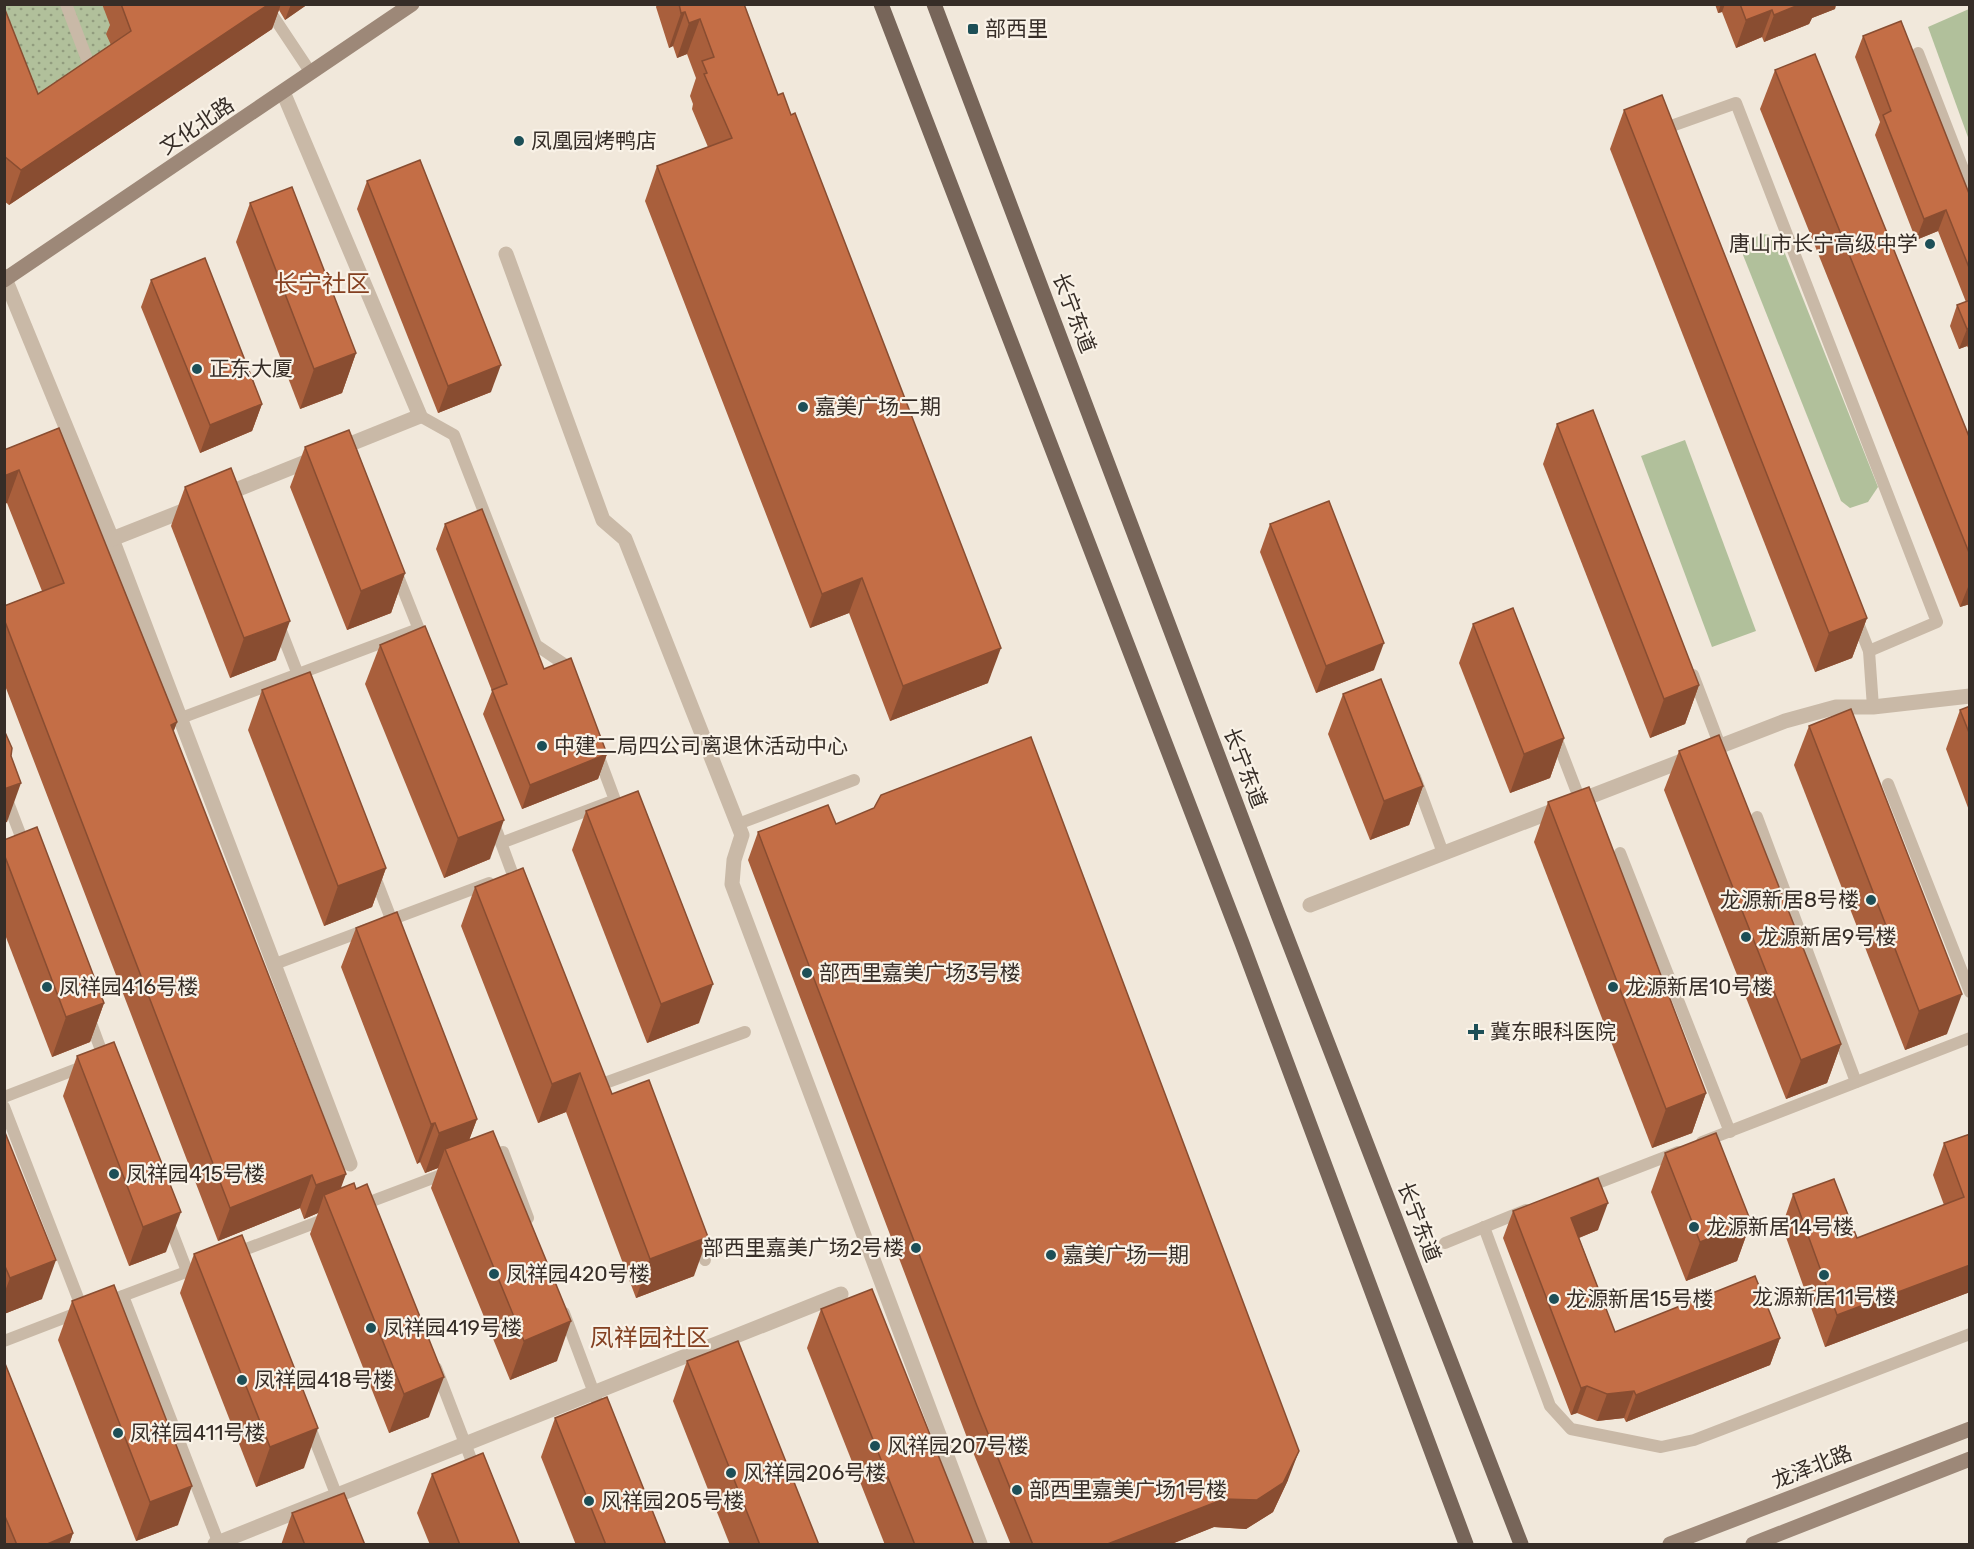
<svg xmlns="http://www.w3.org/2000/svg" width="1974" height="1549" viewBox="0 0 1974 1549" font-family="Rubik,'Noto Sans SC',sans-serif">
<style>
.grass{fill:#b1c09b}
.garden{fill:url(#garden-dots)}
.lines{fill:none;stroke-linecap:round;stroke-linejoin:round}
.lane{stroke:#c9b9a7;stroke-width:12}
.street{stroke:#c9b9a7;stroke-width:15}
.secondary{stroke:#9d8878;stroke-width:15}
.primary{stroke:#776559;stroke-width:15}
.wall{fill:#a95f3c}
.shaded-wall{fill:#894d31}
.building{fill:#c46e46;stroke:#894d31;stroke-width:1.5}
.poi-dot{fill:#1d4f57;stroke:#f9f2e7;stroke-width:2}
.labels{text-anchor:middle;stroke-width:4.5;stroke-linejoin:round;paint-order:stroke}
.poi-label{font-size:21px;fill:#362d27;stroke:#f9f2e7;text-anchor:start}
.street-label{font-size:21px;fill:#362d27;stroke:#f9f2e7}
.quarter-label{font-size:24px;fill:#844021;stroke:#f9f2e7}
</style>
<defs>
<pattern id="garden-dots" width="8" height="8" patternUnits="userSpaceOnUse" patternTransform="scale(1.5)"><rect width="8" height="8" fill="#b1c09b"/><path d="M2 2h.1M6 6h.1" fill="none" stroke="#919c7e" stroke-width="1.8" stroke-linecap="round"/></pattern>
</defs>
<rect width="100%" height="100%" fill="#f1e8db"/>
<g class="grass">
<polygon points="1969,9 1969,140 1928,27"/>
<polygon points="1762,234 1778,236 1878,487 1868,502 1850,508 1841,501 1743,255 1746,242"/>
<polygon points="1685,440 1756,631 1712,647 1641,456"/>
</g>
<polygon class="garden" points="5,5 220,5 23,144 5,94"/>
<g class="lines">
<g class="lane">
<polyline points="66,4 93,75"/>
<polyline points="265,4 311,73"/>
<polyline points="1918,53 1970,187"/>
<polyline points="1665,133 1663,129 1736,103 1937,622 1869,651"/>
<polyline points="420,416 454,435 536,645 564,664 568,674"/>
<polyline points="395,569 424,642"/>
<polyline points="1856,618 1869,651 1873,707"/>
<polyline points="278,623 304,690"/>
<polyline points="1693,675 1720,746"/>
<polyline points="181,718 418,629"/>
<polyline points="1555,735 1580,800"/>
<polyline points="1415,777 1443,853"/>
<polyline points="1888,784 1970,992"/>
<polyline points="4,792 25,847"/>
<polyline points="1757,817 1856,1082"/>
<polyline points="493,821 517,886"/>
<polyline points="738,824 854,780"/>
<polyline points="501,843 615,800 597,752"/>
<polyline points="1620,853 1730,1132"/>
<polyline points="373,872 395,929"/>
<polyline points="385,922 489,883"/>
<polyline points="275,964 368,929"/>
<polyline points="88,1015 105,1061"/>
<polyline points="594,1087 745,1032"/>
<polyline points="4,1097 87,1065"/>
<polyline points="4,1107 83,1311"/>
<polyline points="1702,1142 1970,1038"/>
<polyline points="488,1157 503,1152 528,1218"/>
<polyline points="1585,1188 1678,1152"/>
<polyline points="359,1206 449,1172"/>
<polyline points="167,1219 187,1271"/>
<polyline points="1484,1227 1550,1406 1571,1429 1661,1447 1694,1440 1970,1334"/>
<polyline points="697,1238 705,1260"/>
<polyline points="1445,1243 1526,1210"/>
<polyline points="233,1254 328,1218"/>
<polyline points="123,1296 219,1544"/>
<polyline points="104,1303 202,1266"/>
<polyline points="564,1313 597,1401"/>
<polyline points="4,1341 82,1311"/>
<polyline points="436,1368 476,1472"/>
<polyline points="309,1425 340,1504"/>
</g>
<g class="street">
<polyline points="506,254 603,520 625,539 742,835 734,860 732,884 980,1544"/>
<polyline points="4,276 112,539 350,1164"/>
<polyline points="221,496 420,416 283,92"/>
<polyline points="112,539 193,507"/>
<polyline points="1310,905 1785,721 1836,707 1873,707 1970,696"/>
<polyline points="215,1544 841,1294"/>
</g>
<g class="secondary">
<polyline points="4,280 412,4"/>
<polyline points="1670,1544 1970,1429"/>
<polyline points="1753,1544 1970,1459"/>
</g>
<g class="primary">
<polyline points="881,4 1242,943 1466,1544"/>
<polyline points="934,4 1279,917 1521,1544"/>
</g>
</g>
<g class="wall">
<polygon points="102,4 308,4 285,20 279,10 272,29 9,205 4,201 4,7 38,94 111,45 106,34 110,25"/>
<polygon points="657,4 744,4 988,683 890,721 849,613 810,628 645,201 657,166 708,147 692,109 693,104 690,96 696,78 687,54 677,58 673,46 669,48 656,7"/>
<polygon points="1715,4 1836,4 1835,9 1812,18 1809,24 1764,42 1762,37 1736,48 1722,12 1718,13"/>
<polygon points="1863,36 1970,196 1970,351 1967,346 1959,349 1950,326 1957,305 1966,302 1938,231 1916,240 1875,135 1880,122 1855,57"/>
<polygon points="1775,70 1970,439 1970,604 1960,607 1760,109"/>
<polygon points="1624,110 1867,618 1852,658 1815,672 1610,149"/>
<polygon points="367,181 491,392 438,413 357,209"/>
<polygon points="250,203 356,353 342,393 300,409 236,242"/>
<polygon points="151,280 262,404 252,431 200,453 141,307"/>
<polygon points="1557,424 1699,685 1685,724 1650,738 1543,464"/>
<polygon points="59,428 177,722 173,732 341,1188 429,1417 389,1433 310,1234 318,1213 304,1219 300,1208 218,1241 4,683 4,606 42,591 7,503 4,504 4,450"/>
<polygon points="305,447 405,573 391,613 347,630 290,487"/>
<polygon points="185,487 276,660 230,678 171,526"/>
<polygon points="445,524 544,669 607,754 598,779 522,809 483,714 492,691 436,549"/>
<polygon points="1270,524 1374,670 1316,693 1260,552"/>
<polygon points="1473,624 1564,738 1550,778 1510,793 1459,663"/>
<polygon points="380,645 490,859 444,878 365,684"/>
<polygon points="262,690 386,868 372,907 324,926 248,730"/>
<polygon points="1343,694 1423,786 1409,825 1370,840 1328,734"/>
<polygon points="1970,706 1970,813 1946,749 1960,710"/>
<polygon points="1809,726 1947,1034 1905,1050 1794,765"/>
<polygon points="1679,751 1841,1044 1827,1083 1786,1099 1664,790"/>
<polygon points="1548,802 1706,1093 1692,1133 1652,1148 1534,842"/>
<polygon points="586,811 699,1023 647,1043 572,850"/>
<polygon points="836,824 1288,1480 1273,1512 1246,1529 1214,1527 1169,1545 1011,1545 966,1435 748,860 758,832"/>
<polygon points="4,840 104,1003 90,1042 52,1057 4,932"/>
<polygon points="475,887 612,1094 694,1276 636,1298 566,1112 538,1123 461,926"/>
<polygon points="356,928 477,1119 469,1140 557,1361 510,1380 431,1188 438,1168 425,1173 420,1162 417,1164 341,967"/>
<polygon points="77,1056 166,1252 129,1266 63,1096"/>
<polygon points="4,1130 42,1299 4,1314"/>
<polygon points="1970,1134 1970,1292 1825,1347 1782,1226 1793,1194 1857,1238 1944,1205 1933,1175 1944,1143"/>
<polygon points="1665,1153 1751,1222 1737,1261 1686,1281 1651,1192"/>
<polygon points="1513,1211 1598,1230 1579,1238 1615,1332 1780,1338 1770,1365 1626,1422 1624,1418 1597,1421 1577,1413 1571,1415 1503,1238"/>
<polygon points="194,1254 304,1468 256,1487 180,1293"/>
<polygon points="72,1301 178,1525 136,1541 58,1340"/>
<polygon points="821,1309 974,1545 885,1545 807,1348"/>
<polygon points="4,1361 73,1533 69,1545 4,1545"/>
<polygon points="687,1361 819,1545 730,1545 673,1401"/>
<polygon points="555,1418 666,1545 576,1545 541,1457"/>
<polygon points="432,1474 520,1545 430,1545 417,1513"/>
<polygon points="292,1513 365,1545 281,1545"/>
</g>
<g class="shaded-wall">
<polygon points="269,4 281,4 272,29 9,205 21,170"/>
<polygon points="291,4 308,4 285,20"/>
<polygon points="1721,4 1725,4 1722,12 1718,13"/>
<polygon points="1801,4 1836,4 1835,9 1812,18 1809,24 1764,42 1774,15"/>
<polygon points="1772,10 1762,37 1736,48 1746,20"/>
<polygon points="685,12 673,46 669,48 681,13"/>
<polygon points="700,19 687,54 677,58 689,23"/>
<polygon points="1946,210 1938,231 1916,240 1924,219"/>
<polygon points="1970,327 1970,340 1967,346 1959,349 1967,329"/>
<polygon points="356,353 342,393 300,409 314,369"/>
<polygon points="501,365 491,392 438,413 448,386"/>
<polygon points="262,404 252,431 200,453 210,425"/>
<polygon points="19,470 7,503 4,504 4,476"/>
<polygon points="405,573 391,613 347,630 361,591"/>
<polygon points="862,578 849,613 810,628 822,594"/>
<polygon points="1970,582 1970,604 1960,607"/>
<polygon points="1867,618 1852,658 1815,672 1829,633"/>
<polygon points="290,621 276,660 230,678 244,638"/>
<polygon points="1384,643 1374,670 1316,693 1326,666"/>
<polygon points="1001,648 988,683 890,721 903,686"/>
<polygon points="1699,685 1685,724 1650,738 1664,699"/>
<polygon points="177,722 165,756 171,725"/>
<polygon points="1564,738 1550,778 1510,793 1524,754"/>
<polygon points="607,754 598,779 522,809 530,785"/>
<polygon points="21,783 7,822 4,823 4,789"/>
<polygon points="1423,786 1409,825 1370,840 1384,801"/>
<polygon points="504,820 490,859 444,878 458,838"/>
<polygon points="386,868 372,907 324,926 338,886"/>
<polygon points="713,984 699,1023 647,1043 661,1004"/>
<polygon points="1962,994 1947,1034 1905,1050 1919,1011"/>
<polygon points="104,1003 90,1042 52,1057 66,1017"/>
<polygon points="1841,1044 1827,1083 1786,1099 1801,1060"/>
<polygon points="580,1073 566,1112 538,1123 552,1084"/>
<polygon points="1706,1093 1692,1133 1652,1148 1666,1109"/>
<polygon points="477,1119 462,1159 445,1149 438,1168 425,1173 439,1133"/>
<polygon points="435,1123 420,1162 417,1164 431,1124"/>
<polygon points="346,1174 334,1207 324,1195 318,1213 304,1219 316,1185"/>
<polygon points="312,1175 300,1208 218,1241 230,1208"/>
<polygon points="1608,1203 1598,1230 1561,1245 1571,1218"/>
<polygon points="181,1212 166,1252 129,1266 143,1227"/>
<polygon points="1751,1222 1737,1261 1686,1281 1700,1242"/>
<polygon points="708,1237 694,1276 636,1298 650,1259"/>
<polygon points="56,1260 42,1299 4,1314 4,1294 10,1278"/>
<polygon points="1970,1265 1970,1292 1825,1347 1837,1315"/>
<polygon points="571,1321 557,1361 510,1380 524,1341"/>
<polygon points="1780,1338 1770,1365 1626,1422 1636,1395"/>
<polygon points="444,1377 429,1417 389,1433 404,1394"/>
<polygon points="1587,1386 1577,1413 1571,1415 1581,1388"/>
<polygon points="1634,1391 1624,1418 1597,1421 1607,1394"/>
<polygon points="318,1428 304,1468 256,1487 270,1447"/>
<polygon points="1299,1451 1288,1480 1273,1512 1246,1529 1214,1527 1169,1545 1105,1545"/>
<polygon points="192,1486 178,1525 136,1541 150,1502"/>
<polygon points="73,1533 69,1545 45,1545"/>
</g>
<g class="building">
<polygon points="121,4 269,4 21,170 4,156 4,7 38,94 131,31"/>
<polygon points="679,4 744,4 778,95 783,93 791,115 795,113 1001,648 903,686 862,578 822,594 657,166 732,138 704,74 707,73 702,61 714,57 700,19 689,23 685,12 681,13"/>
<polygon points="1740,4 1801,4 1774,15 1772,10 1746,20"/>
<polygon points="1901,21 1970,196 1970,270 1946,210 1924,219 1883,115 1891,111 1863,36"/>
<polygon points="1815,54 1970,439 1970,555 1775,70"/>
<polygon points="1662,95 1867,618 1829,633 1624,110"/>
<polygon points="420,160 501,365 448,386 367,181"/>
<polygon points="292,187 356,353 314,369 250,203"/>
<polygon points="205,258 262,404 210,425 151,280"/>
<polygon points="1970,300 1970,327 1967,329 1957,305"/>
<polygon points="1593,410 1699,685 1664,699 1557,424"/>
<polygon points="59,428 177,722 171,725 346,1174 316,1185 312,1175 230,1208 4,619 4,606 64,583 19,470 4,476 4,450"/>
<polygon points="349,430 405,573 361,591 305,447"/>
<polygon points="231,468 290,621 244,638 185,487"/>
<polygon points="1329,501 1384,643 1326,666 1270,524"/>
<polygon points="482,509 544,669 571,658 607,754 530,785 492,690 507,684 445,524"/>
<polygon points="1513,608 1564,738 1524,754 1473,624"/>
<polygon points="425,626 504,820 458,838 380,645"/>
<polygon points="310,672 386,868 338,886 262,690"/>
<polygon points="1381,679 1423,786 1384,801 1343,694"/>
<polygon points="1970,706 1970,735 1960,710"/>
<polygon points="1851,709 1962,994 1919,1011 1809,726"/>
<polygon points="4,730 12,748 11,756 21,783 4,789"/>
<polygon points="1719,735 1841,1044 1801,1060 1679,751"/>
<polygon points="1031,737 1299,1451 1283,1483 1257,1500 1224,1499 1105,1545 1033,1545 977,1406 758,832 828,805 836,824 874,808 881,795"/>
<polygon points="1589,787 1706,1093 1666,1109 1548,802"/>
<polygon points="638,791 713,984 661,1004 586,811"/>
<polygon points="37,827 104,1003 66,1017 4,854 4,840"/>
<polygon points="523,868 612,1094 649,1080 708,1237 650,1259 580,1073 552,1084 475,887"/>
<polygon points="397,912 477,1119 439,1133 435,1123 431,1124 356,928"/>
<polygon points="114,1042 181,1212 143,1227 77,1056"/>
<polygon points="4,1130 56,1260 10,1278 4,1264"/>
<polygon points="493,1131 571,1321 524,1341 445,1149"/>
<polygon points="1716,1133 1751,1222 1700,1242 1665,1153"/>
<polygon points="1970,1134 1970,1265 1837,1315 1793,1194 1834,1179 1857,1238 1964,1197 1944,1143"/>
<polygon points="1598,1178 1608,1203 1571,1218 1615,1332 1755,1276 1780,1338 1636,1395 1634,1391 1607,1394 1587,1386 1581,1388 1513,1211"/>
<polygon points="354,1183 356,1189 367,1184 444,1377 404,1394 324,1195"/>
<polygon points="242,1235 318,1428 270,1447 194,1254"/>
<polygon points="114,1285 192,1486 150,1502 72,1301"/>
<polygon points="872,1289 974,1545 915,1545 821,1309"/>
<polygon points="738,1341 819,1545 760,1545 687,1361"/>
<polygon points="4,1361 73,1533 45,1545 17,1545 4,1514"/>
<polygon points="607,1397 666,1545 606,1545 555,1418"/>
<polygon points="483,1453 520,1545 460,1545 432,1474"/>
<polygon points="344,1493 365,1545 305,1545 292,1513"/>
</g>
<g class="poi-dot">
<rect x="967" y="23" width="12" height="12" rx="3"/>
<circle cx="519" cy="141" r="6"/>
<circle cx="1930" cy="244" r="6"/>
<circle cx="197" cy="369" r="6"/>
<circle cx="803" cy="407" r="6"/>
<circle cx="542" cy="746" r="6"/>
<circle cx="1871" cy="900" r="6"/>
<circle cx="1746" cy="937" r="6"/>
<circle cx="807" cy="973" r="6"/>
<circle cx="47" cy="987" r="6"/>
<circle cx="1613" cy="987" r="6"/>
<path d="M1473 1023h6v6h6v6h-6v6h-6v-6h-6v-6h6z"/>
<circle cx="114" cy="1174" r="6"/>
<circle cx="1694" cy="1227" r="6"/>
<circle cx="916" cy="1248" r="6"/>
<circle cx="1051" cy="1255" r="6"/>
<circle cx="494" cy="1274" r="6"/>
<circle cx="1824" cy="1275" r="6"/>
<circle cx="1554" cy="1299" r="6"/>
<circle cx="371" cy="1328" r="6"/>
<circle cx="242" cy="1380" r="6"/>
<circle cx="118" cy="1433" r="6"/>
<circle cx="875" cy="1446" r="6"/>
<circle cx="731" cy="1473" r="6"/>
<circle cx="1017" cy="1490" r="6"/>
<circle cx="589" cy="1501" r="6"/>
</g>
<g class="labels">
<g class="poi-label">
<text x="985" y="36">部西里</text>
<text x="531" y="148">凤凰园烤鸭店</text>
<text x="1918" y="251" text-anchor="end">唐山市长宁高级中学</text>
<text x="209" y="376">正东大厦</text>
<text x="815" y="414">嘉美广场二期</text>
<text x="554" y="753">中建二局四公司离退休活动中心</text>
<text x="1859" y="907" text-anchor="end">龙源新居8号楼</text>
<text x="1758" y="944">龙源新居9号楼</text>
<text x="819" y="980">部西里嘉美广场3号楼</text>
<text x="59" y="994">凤祥园416号楼</text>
<text x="1625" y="994">龙源新居10号楼</text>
<text x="1490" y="1039">冀东眼科医院</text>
<text x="126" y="1181">凤祥园415号楼</text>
<text x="1706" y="1234">龙源新居14号楼</text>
<text x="904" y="1255" text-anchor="end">部西里嘉美广场2号楼</text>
<text x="1063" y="1262">嘉美广场一期</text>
<text x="506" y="1281">凤祥园420号楼</text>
<text x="1824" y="1304" text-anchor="middle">龙源新居11号楼</text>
<text x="1566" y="1306">龙源新居15号楼</text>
<text x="383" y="1335">凤祥园419号楼</text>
<text x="254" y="1387">凤祥园418号楼</text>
<text x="130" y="1440">凤祥园411号楼</text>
<text x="887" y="1453">风祥园207号楼</text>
<text x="743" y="1480">风祥园206号楼</text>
<text x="1029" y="1497">部西里嘉美广场1号楼</text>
<text x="601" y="1508">风祥园205号楼</text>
</g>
<g class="street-label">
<text transform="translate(197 126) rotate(-34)" y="7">文化北路</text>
<text transform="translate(1074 313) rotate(69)" y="7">长宁东道</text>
<text transform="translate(1245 768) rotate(69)" y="7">长宁东道</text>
<text transform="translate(1419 1222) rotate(69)" y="7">长宁东道</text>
<text transform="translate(1812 1467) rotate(-21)" y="7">龙泽北路</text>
</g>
<g class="quarter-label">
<text x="322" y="292">长宁社区</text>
<text x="650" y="1346">凤祥园社区</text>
</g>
</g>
<rect width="1974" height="1549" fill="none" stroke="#362d27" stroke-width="12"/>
</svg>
